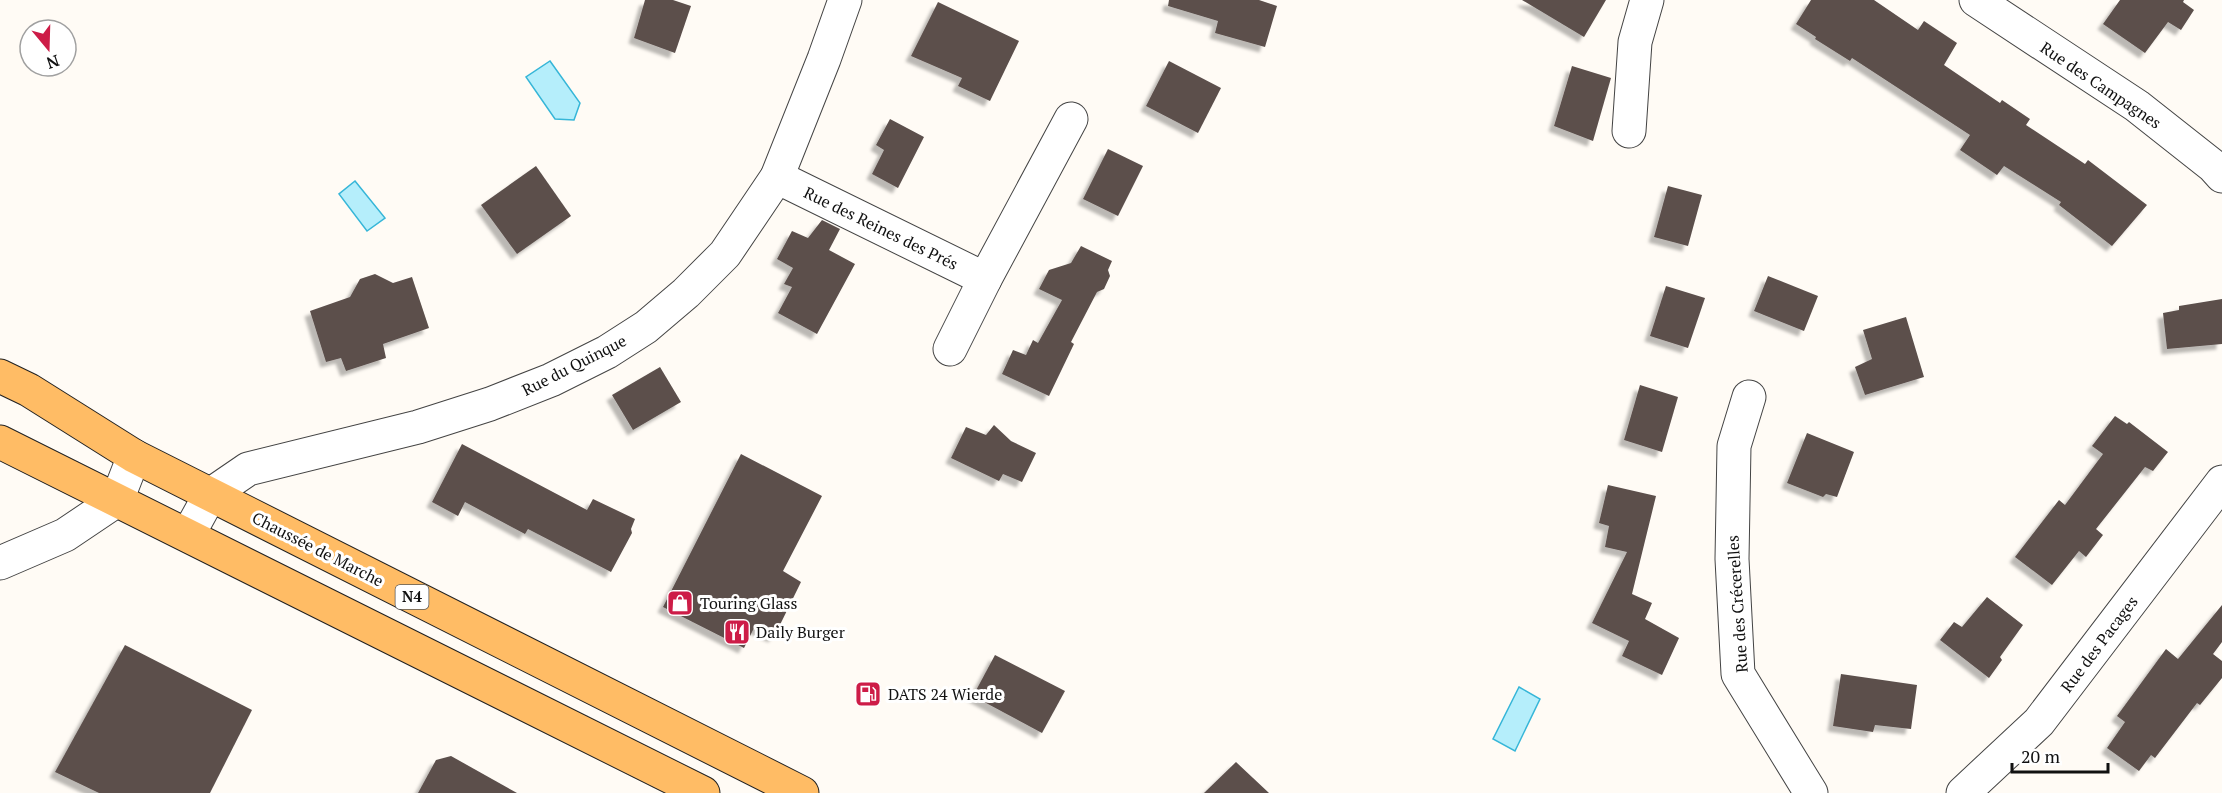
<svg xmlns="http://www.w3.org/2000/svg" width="2222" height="793" viewBox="0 0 2222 793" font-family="'PT Serif',serif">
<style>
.water{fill:#b5eefb;stroke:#36b6d8;stroke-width:1.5}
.building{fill:#5b4f4c;filter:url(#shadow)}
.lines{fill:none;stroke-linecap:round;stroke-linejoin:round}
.minor-casing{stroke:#444;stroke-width:35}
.major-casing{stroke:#222;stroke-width:35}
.minor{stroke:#fff;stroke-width:33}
.major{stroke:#ffbc65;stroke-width:33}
.labels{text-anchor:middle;stroke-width:6;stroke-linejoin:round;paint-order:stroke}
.shield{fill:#fff;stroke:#585858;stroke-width:1.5}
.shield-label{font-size:15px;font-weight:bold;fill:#111}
.street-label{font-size:16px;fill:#111;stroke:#fff}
.poi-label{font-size:16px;fill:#111;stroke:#fff;text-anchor:start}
</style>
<defs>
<filter id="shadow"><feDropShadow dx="-5.5" dy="5.5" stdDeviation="1.5" flood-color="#0004"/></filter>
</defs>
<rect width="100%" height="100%" fill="#fffbf5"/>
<g class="water">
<polygon points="550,61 580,103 574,120 555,119 526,77"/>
<polygon points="355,181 385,218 367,231 339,194"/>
<polygon points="1519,687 1540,699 1515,751 1493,739"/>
</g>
<g class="building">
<polygon points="645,0 673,0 691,6 675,53 634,38"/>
<polygon points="1169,0 1259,0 1277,6 1265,47 1215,33 1218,21 1168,6"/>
<polygon points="1522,0 1606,0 1584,37"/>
<polygon points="1811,0 1874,0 1918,30 1924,21 1957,43 1944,65 2000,103 2002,100 2030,119 2026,125 2085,164 2088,160 2147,205 2112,246 2059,205 2061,202 2004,166 1997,175 1960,150 1970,135 1852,58 1850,61 1815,39 1816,37 1796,24"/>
<polygon points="2120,0 2184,0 2183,2 2194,10 2181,30 2168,22 2145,53 2103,24"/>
<polygon points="938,2 1019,41 990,101 958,86 962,78 911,56"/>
<polygon points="1169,61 1221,88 1198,133 1146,106"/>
<polygon points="1572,66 1611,78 1593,141 1554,126"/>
<polygon points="890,119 924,137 898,188 872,174 884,150 876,145"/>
<polygon points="1108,149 1143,166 1118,216 1083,199"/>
<polygon points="536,166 571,216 517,254 481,205"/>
<polygon points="1668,186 1702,195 1688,246 1654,237"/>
<polygon points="822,220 840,229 829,250 855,264 817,334 778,313 792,287 784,284 793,268 777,259 792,231 808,238"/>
<polygon points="1081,246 1112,261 1108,270 1110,276 1104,289 1097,292 1071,342 1074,344 1049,396 1002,374 1013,350 1026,355 1033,340 1038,343 1062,300 1039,289 1049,270 1071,263"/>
<polygon points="375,274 393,283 412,277 429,328 383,344 386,358 346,371 341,358 326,362 310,311 350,297 360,279"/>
<polygon points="1768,276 1818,296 1804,331 1754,311"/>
<polygon points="1666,286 1705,298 1688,348 1650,336"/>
<polygon points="2222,299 2222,344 2167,349 2163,313 2179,310 2179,306"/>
<polygon points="1906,317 1924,377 1865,395 1855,367 1872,359 1863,330"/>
<polygon points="660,367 681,402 633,430 612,395"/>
<polygon points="1640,385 1678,397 1662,452 1624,440"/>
<polygon points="2115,416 2127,424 2129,422 2168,452 2153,471 2145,467 2096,529 2103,535 2086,557 2079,551 2052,585 2015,557 2059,500 2065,505 2103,454 2092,446"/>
<polygon points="994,425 1011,441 1036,453 1022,482 1003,474 999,481 951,458 966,427 986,435"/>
<polygon points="1807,433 1854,452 1837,497 1826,494 1823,497 1787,483"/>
<polygon points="462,444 587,510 593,499 635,519 631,529 632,533 611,572 528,529 525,534 465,502 458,516 432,502"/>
<polygon points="741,454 822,496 783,571 801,582 774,637 754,628 744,648 663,607"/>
<polygon points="1608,485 1656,496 1632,594 1652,603 1645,619 1679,638 1662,675 1622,656 1629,641 1592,623 1627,552 1605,547 1609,526 1599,523"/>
<polygon points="1987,597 2023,625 2000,657 2002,660 1989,678 1940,640 1954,622 1962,627"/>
<polygon points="2222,605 2222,642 2213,654 2222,661 2222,678 2200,705 2197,703 2155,758 2151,755 2139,771 2107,748 2125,722 2117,716 2166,649 2178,659"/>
<polygon points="125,645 252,710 210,793 99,793 55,772"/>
<polygon points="995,655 1065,691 1042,733 973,696"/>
<polygon points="1841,674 1917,685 1911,729 1875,725 1873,732 1833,726"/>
<polygon points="451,756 517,793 418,793 436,760"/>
<polygon points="1236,762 1269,793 1204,793"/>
</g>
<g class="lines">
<defs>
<g id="minor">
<polyline points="1976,0 2137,106 2213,166 2222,176"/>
<polyline points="1629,131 1635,42 1647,0"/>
<polyline points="777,177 985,279"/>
<polyline points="950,349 985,279 1071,119"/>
<polyline points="1749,397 1734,446 1732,559 1738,674 1811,793"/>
<polyline points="188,535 210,495 248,469 418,427 490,404 551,380 607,352 646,327 686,293 725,254 777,177 824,59 845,0"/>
<polyline points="0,563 65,535 117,500 134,456"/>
<polyline points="1963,793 2039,722 2222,482"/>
</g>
<g id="major">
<polyline points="0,376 29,390 134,456 802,793"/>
<polyline points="0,442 703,793"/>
</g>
</defs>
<use href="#minor" class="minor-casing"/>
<use href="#major" class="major-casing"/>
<use href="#minor" class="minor"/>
<use href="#major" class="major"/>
</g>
<defs>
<symbol id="shop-square" viewBox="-11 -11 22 22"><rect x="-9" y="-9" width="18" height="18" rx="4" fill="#cd1c47" stroke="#fff"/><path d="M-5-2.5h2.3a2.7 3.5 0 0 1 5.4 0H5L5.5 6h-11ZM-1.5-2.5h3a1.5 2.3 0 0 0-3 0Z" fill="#fff"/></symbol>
<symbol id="restaurant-square" viewBox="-11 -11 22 22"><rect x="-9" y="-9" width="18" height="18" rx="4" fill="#cd1c47" stroke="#fff"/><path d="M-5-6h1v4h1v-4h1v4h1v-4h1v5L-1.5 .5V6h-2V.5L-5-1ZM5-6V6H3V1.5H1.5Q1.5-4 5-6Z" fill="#fff"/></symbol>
<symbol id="fuel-square" viewBox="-11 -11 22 22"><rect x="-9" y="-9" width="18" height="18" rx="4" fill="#cd1c47" stroke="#fff"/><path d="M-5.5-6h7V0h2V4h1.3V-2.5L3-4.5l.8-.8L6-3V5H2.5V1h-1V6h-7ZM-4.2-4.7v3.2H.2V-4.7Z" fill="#fff"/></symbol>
</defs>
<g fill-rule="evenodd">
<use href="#shop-square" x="665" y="588" width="30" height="30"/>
<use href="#restaurant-square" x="722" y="617" width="30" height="30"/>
<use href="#fuel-square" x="853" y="679" width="30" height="30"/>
</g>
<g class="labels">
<rect class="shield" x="395.5" y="585" width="33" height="24" rx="4.5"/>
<g class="shield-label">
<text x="412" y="602">N4</text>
</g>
<g class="street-label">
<text transform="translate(2101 85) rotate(34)" y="6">Rue des Campagnes</text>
<text transform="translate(881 228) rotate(26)" y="6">Rue des Reines des Prés</text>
<text transform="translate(574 365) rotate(-27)" y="6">Rue du Quinque</text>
<text transform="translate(318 549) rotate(27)" y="6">Chaussée de Marche</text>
<text transform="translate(1737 604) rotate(-94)" y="6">Rue des Crécerelles</text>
<text transform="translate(2099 644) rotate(-53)" y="6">Rue des Pacages</text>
</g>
<g class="poi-label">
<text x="700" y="609">Touring Glass</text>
<text x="756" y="638">Daily Burger</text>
<text x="888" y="700">DATS 24 Wierde</text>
</g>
</g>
<g transform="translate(48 48) rotate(161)"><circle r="28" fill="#ffffff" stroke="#a0a0a0" stroke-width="1.5"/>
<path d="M0-4.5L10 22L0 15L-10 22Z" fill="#cd1c47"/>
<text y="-9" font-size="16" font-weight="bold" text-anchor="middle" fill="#111111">N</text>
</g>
<path d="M2012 763v9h96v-9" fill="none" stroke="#111111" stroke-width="3"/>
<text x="2021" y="763" font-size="18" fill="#111111" stroke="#ffffff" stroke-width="4.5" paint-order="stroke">20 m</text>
</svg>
